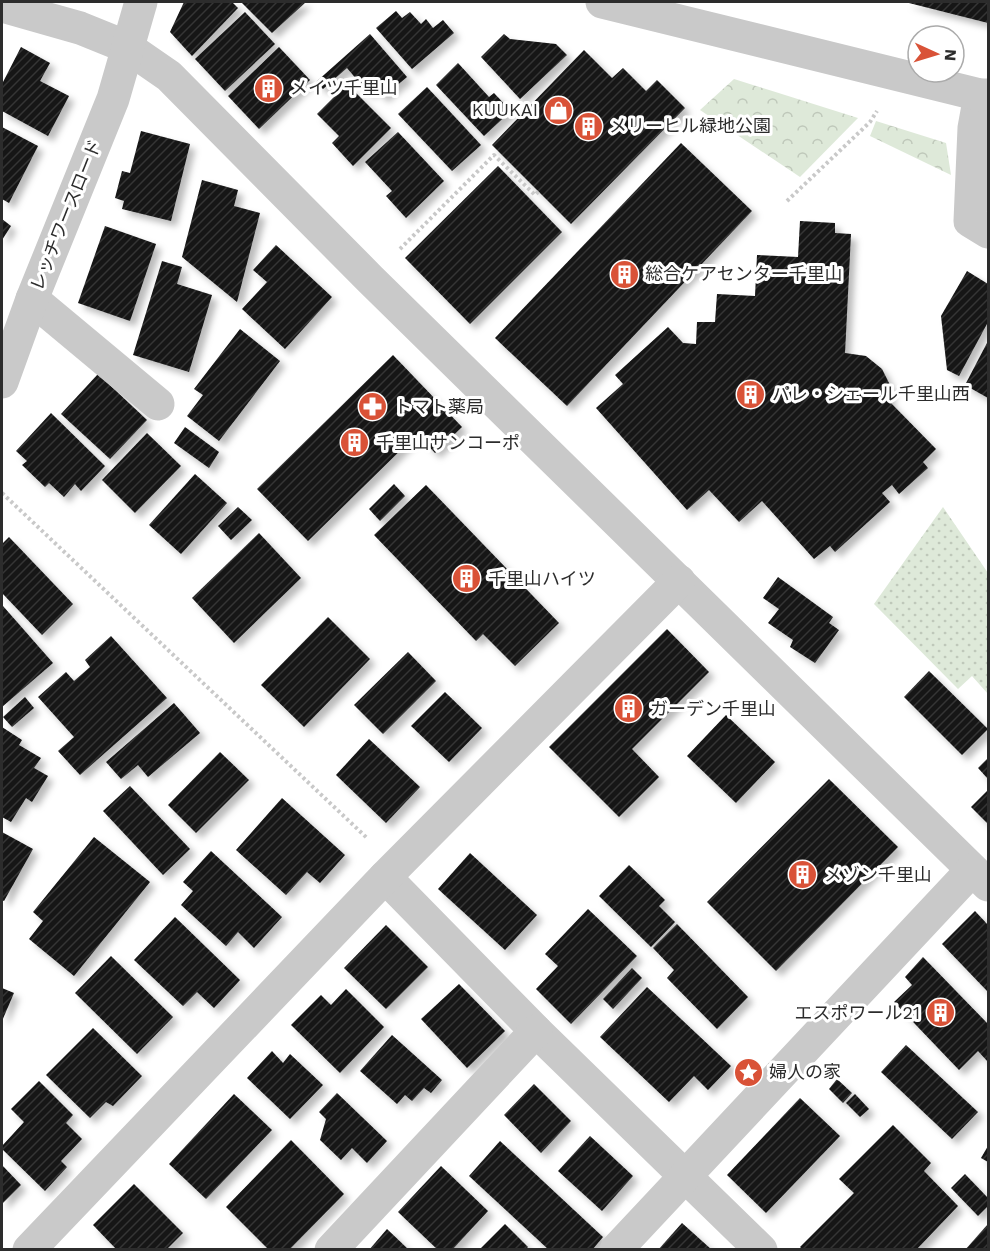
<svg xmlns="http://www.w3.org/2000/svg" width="990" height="1251" viewBox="0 0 990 1251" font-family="'Work Sans','Noto Sans JP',sans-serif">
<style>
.green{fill:url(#green-dots)}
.forest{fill:url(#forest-crowns)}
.building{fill:url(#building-hatch);filter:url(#shadow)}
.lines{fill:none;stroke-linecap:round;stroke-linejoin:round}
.path{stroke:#c9c9c9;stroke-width:4;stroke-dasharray:3 3;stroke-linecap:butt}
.minor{stroke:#c9c9c9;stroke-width:33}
.tertiary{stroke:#c9c9c9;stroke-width:33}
.labels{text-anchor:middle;stroke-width:6;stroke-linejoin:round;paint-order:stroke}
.poi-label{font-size:18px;fill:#2c2c2c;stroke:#fff;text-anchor:start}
.street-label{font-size:18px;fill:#2c2c2c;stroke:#fff}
</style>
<defs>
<pattern id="green-dots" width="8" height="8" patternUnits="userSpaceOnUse" patternTransform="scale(1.5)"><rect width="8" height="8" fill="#dee9d9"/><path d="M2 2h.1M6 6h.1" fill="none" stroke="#bfc8ba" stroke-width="1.8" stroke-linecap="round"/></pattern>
<pattern id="forest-crowns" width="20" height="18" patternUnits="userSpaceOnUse" patternTransform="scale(1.5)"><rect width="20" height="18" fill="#dee9d9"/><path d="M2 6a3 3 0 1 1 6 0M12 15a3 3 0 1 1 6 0" fill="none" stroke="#bfc8ba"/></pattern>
<pattern id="building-hatch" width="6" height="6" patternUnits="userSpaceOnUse" patternTransform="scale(1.5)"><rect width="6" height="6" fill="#131313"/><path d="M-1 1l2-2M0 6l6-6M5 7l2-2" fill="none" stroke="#363636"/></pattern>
<filter id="shadow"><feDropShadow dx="5.5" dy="5.5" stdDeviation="3" flood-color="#0004"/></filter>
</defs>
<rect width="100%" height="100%" fill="#fff"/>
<polygon class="green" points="943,507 988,573 988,694 972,676 958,689 874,604"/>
<g class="forest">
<polygon points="734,79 858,118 800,177 700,110"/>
<polygon points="876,121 946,143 951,175 870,136"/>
</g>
<g class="building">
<polygon points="184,2 232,2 238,8 192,56 170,32"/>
<polygon points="241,2 306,2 272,33"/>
<polygon points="905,2 988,2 988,23"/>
<polygon points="396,11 402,18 410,12 421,24 426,19 433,28 443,20 454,33 412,69 376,28"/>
<polygon points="245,12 275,44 225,91 195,59"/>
<polygon points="370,34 407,77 383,97 374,88 369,94 347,68 323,89 316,82"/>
<polygon points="504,34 510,39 556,44 567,55 520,99 481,57"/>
<polygon points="21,47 50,63 40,81 69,96 48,136 2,111 2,84"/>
<polygon points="279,47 310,80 259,129 228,96"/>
<polygon points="584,50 612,78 623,68 646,91 657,80 685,108 571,224 492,145"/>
<polygon points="458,63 489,97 494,93 511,111 484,136 436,85"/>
<polygon points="347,84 391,128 353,166 332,143 339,136 317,114"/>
<polygon points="427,87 481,145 452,171 398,114"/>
<polygon points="2,127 38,146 9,203 2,199"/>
<polygon points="141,131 190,144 171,221 122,209 124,201 115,198 122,171 130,173"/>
<polygon points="398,132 444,181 406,218 386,196 392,191 365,162"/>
<polygon points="681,143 752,211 567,406 495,338"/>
<polygon points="498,166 562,232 470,324 405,258"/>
<polygon points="202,180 238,190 234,206 260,213 237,302 182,257"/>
<polygon points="2,219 11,226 2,240"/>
<polygon points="800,221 835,223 835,233 851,234 845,353 866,356 882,369 890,385 890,402 936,449 923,462 928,468 899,494 892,485 882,493 890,502 835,552 830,546 814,559 762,501 739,522 709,490 687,510 596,408 623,384 615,375 668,327 683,343 696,344 697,322 715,322 717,294 755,296 757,255 798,257"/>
<polygon points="105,226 156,244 130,321 78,303"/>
<polygon points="276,245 332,297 285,349 242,309 267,282 253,270"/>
<polygon points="162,261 182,267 177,284 212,295 189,372 133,355"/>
<polygon points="967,271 988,284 988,322 959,376 947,370 941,316"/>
<polygon points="240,329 280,361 219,441 187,416 203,395 194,389"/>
<polygon points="988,341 988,398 965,385"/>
<polygon points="393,355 462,427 435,453 417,434 308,541 257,489"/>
<polygon points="98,374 147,420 110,459 61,414"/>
<polygon points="51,413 105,466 81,491 75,484 64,497 49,483 45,487 22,465 27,461 16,451"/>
<polygon points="185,427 219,452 209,468 174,443"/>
<polygon points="147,433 181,466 135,513 102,480"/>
<polygon points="195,474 227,503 181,554 149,525"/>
<polygon points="394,484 405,496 380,521 369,509"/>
<polygon points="426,485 559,623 515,666 483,634 476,641 374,535"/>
<polygon points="238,507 252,520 231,540 218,526"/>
<polygon points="259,533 301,578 234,643 192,598"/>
<polygon points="9,537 73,604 42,635 2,593 2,544"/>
<polygon points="778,577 833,617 829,623 839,630 815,663 790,647 793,640 768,623 779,609 763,598"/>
<polygon points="3,606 53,663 2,707 2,607"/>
<polygon points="328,617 370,659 304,727 261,685"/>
<polygon points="667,629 709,672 632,749 659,777 619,817 549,747"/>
<polygon points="111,636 167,698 80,775 58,751 74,737 38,697 66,672 74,681 90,667 85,660"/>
<polygon points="408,652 436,681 383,734 354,705"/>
<polygon points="929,671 988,729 962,755 904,697"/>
<polygon points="445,692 482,728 449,762 411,726"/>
<polygon points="25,697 34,708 12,727 3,717"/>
<polygon points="174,703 200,733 148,777 138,765 121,779 106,762"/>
<polygon points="726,715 775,762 736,803 687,756"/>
<polygon points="2,727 22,740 19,745 41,758 34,768 48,776 32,802 26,798 11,822 2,817"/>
<polygon points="369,739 420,787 386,823 336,775"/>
<polygon points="220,752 249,780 196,833 168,805"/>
<polygon points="988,758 988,779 978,768"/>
<polygon points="829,779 898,847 776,971 707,902"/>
<polygon points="130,786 190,849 163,875 103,811"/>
<polygon points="988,790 988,824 971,807"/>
<polygon points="282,798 345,855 320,883 307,872 286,895 236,850"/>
<polygon points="2,832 33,849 4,901 2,900"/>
<polygon points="94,837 150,882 74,976 29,939 43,921 33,912"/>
<polygon points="211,851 282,917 254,948 238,932 226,946 181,905 193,891 183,882"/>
<polygon points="470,853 537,915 505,950 438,889"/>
<polygon points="629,865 665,900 659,906 675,922 651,947 599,896"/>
<polygon points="588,909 637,956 571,1024 536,989 558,966 545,954"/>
<polygon points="975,911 988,925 988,992 942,944"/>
<polygon points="175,917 240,980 214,1008 197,992 183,1006 134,960"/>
<polygon points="677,924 748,997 717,1029 667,978 674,970 653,948"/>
<polygon points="386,925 428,967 386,1009 344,968"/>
<polygon points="111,956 173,1017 137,1054 75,993"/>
<polygon points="923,957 988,1024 988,1062 978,1051 959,1070 894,1002 912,985 905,977"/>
<polygon points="632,968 642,978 613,1009 603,999"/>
<polygon points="459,984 505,1031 467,1068 421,1019"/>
<polygon points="647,987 731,1066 708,1090 694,1076 669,1102 600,1037"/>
<polygon points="2,988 14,993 2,1021"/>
<polygon points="346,989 384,1027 340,1073 291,1025 321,995 331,1005"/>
<polygon points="93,1028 142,1076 113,1106 106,1102 90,1118 46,1075"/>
<polygon points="392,1035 442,1080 431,1093 424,1088 412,1101 405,1095 397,1104 360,1071"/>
<polygon points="906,1045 978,1112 952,1139 881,1072"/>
<polygon points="272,1051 283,1063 290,1054 323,1085 290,1119 247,1078"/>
<polygon points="837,1079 852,1093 843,1103 829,1089"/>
<polygon points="39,1081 73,1115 66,1123 82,1139 61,1161 67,1167 45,1191 2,1149 2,1146 24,1122 11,1109"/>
<polygon points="534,1084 571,1121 541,1153 504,1115"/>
<polygon points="337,1093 387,1141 367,1163 352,1148 341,1160 320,1140 326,1119 319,1112"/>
<polygon points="234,1094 272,1130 206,1199 169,1164"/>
<polygon points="855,1094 869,1109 860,1117 846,1103"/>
<polygon points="800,1098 840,1136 766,1213 727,1175"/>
<polygon points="893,1125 931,1163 924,1171 958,1206 916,1250 803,1250 800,1247 854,1193 839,1179"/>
<polygon points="590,1136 633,1176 602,1211 558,1171"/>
<polygon points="291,1140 344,1194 289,1250 269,1250 226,1207"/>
<polygon points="500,1141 603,1237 592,1250 549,1250 469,1176"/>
<polygon points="988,1146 988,1162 981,1158"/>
<polygon points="2,1165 21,1185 2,1204"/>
<polygon points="441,1166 488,1211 452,1250 438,1250 398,1212"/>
<polygon points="965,1174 988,1198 988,1206 978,1216 951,1188"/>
<polygon points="134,1184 183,1233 166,1250 117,1250 93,1225"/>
<polygon points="682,1223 712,1250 658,1250"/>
<polygon points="505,1224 528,1247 525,1250 479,1250"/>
<polygon points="988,1224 988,1250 965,1250"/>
<polygon points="387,1229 409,1250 369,1250"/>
</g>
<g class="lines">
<g class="path">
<polyline points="787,201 870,122 877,111"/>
<polyline points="400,249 494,155 535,195 539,191"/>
<polyline points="2,493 367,838"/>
</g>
<g class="minor">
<polyline points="127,47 169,76 370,279 988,885"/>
<polyline points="980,95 974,128 970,221 988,232"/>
<polyline points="32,299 158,404"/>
<polyline points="385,877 536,1031 761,1250"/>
<polyline points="29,1250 385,877 679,581"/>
<polyline points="331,1250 536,1031"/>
<polyline points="616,1250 972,870"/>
</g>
<g class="tertiary">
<polyline points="602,2 980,95 988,95"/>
<polyline points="2,6 80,28 127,47"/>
<polyline points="2,382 32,299 113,99 141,2"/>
</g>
</g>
<defs>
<symbol id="building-disc" viewBox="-11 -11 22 22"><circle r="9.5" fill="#d95237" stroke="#fff"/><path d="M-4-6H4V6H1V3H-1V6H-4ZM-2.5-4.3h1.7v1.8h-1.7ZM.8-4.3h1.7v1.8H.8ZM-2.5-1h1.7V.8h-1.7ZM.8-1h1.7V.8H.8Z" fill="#fff"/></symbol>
<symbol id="shop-disc" viewBox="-11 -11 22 22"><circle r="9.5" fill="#d95237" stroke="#fff"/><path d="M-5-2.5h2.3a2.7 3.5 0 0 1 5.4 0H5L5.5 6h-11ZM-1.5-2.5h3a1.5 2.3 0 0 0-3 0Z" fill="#fff"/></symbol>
<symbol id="pharmacy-disc" viewBox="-11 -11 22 22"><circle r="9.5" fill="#d95237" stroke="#fff"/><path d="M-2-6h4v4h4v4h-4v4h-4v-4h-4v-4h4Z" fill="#fff"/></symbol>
<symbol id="sight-disc" viewBox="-11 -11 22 22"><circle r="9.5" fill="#d95237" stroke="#fff"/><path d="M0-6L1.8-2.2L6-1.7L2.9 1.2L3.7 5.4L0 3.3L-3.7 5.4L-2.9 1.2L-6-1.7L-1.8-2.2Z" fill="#fff"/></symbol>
</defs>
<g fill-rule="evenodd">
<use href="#building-disc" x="252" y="72" width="33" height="33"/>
<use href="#shop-disc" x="542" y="94" width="33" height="33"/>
<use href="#building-disc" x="572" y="110" width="33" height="33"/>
<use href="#building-disc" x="608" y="258" width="33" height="33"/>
<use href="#building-disc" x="734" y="378" width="33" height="33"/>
<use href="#pharmacy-disc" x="356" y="390" width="33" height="33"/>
<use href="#building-disc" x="338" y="426" width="33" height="33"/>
<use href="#building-disc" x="450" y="562" width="33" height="33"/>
<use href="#building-disc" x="612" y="692" width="33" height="33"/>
<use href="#building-disc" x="786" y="858" width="33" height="33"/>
<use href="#building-disc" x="924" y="996" width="33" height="33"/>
<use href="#sight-disc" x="732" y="1056" width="33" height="33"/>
</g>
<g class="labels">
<g class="poi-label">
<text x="290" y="94">メイツ千里山</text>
<text x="538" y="116" text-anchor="end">KUUKAI</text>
<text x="609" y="132">メリーヒル緑地公園</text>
<text x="645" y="280">総合ケアセンター千里山</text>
<text x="772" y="400">パレ・シェール千里山西</text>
<text x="394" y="413">トマト薬局</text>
<text x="376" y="449">千里山サンコーポ</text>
<text x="488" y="585">千里山ハイツ</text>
<text x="650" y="715">ガーデン千里山</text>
<text x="824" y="881">メゾン千里山</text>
<text x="920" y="1019" text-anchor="end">エスポワール21</text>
<text x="769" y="1078">婦人の家</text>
</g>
<g class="street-label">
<text transform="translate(66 215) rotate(-68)" y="6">レッチワースロード</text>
</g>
</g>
<rect width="990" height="1251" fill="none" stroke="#2c2c2c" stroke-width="6"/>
<g transform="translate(936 54) rotate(94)"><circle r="28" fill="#ffffff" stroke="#ababab" stroke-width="1.5"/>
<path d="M0-4.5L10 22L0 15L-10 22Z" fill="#d95237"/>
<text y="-9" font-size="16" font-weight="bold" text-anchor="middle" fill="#2c2c2c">N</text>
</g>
</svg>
